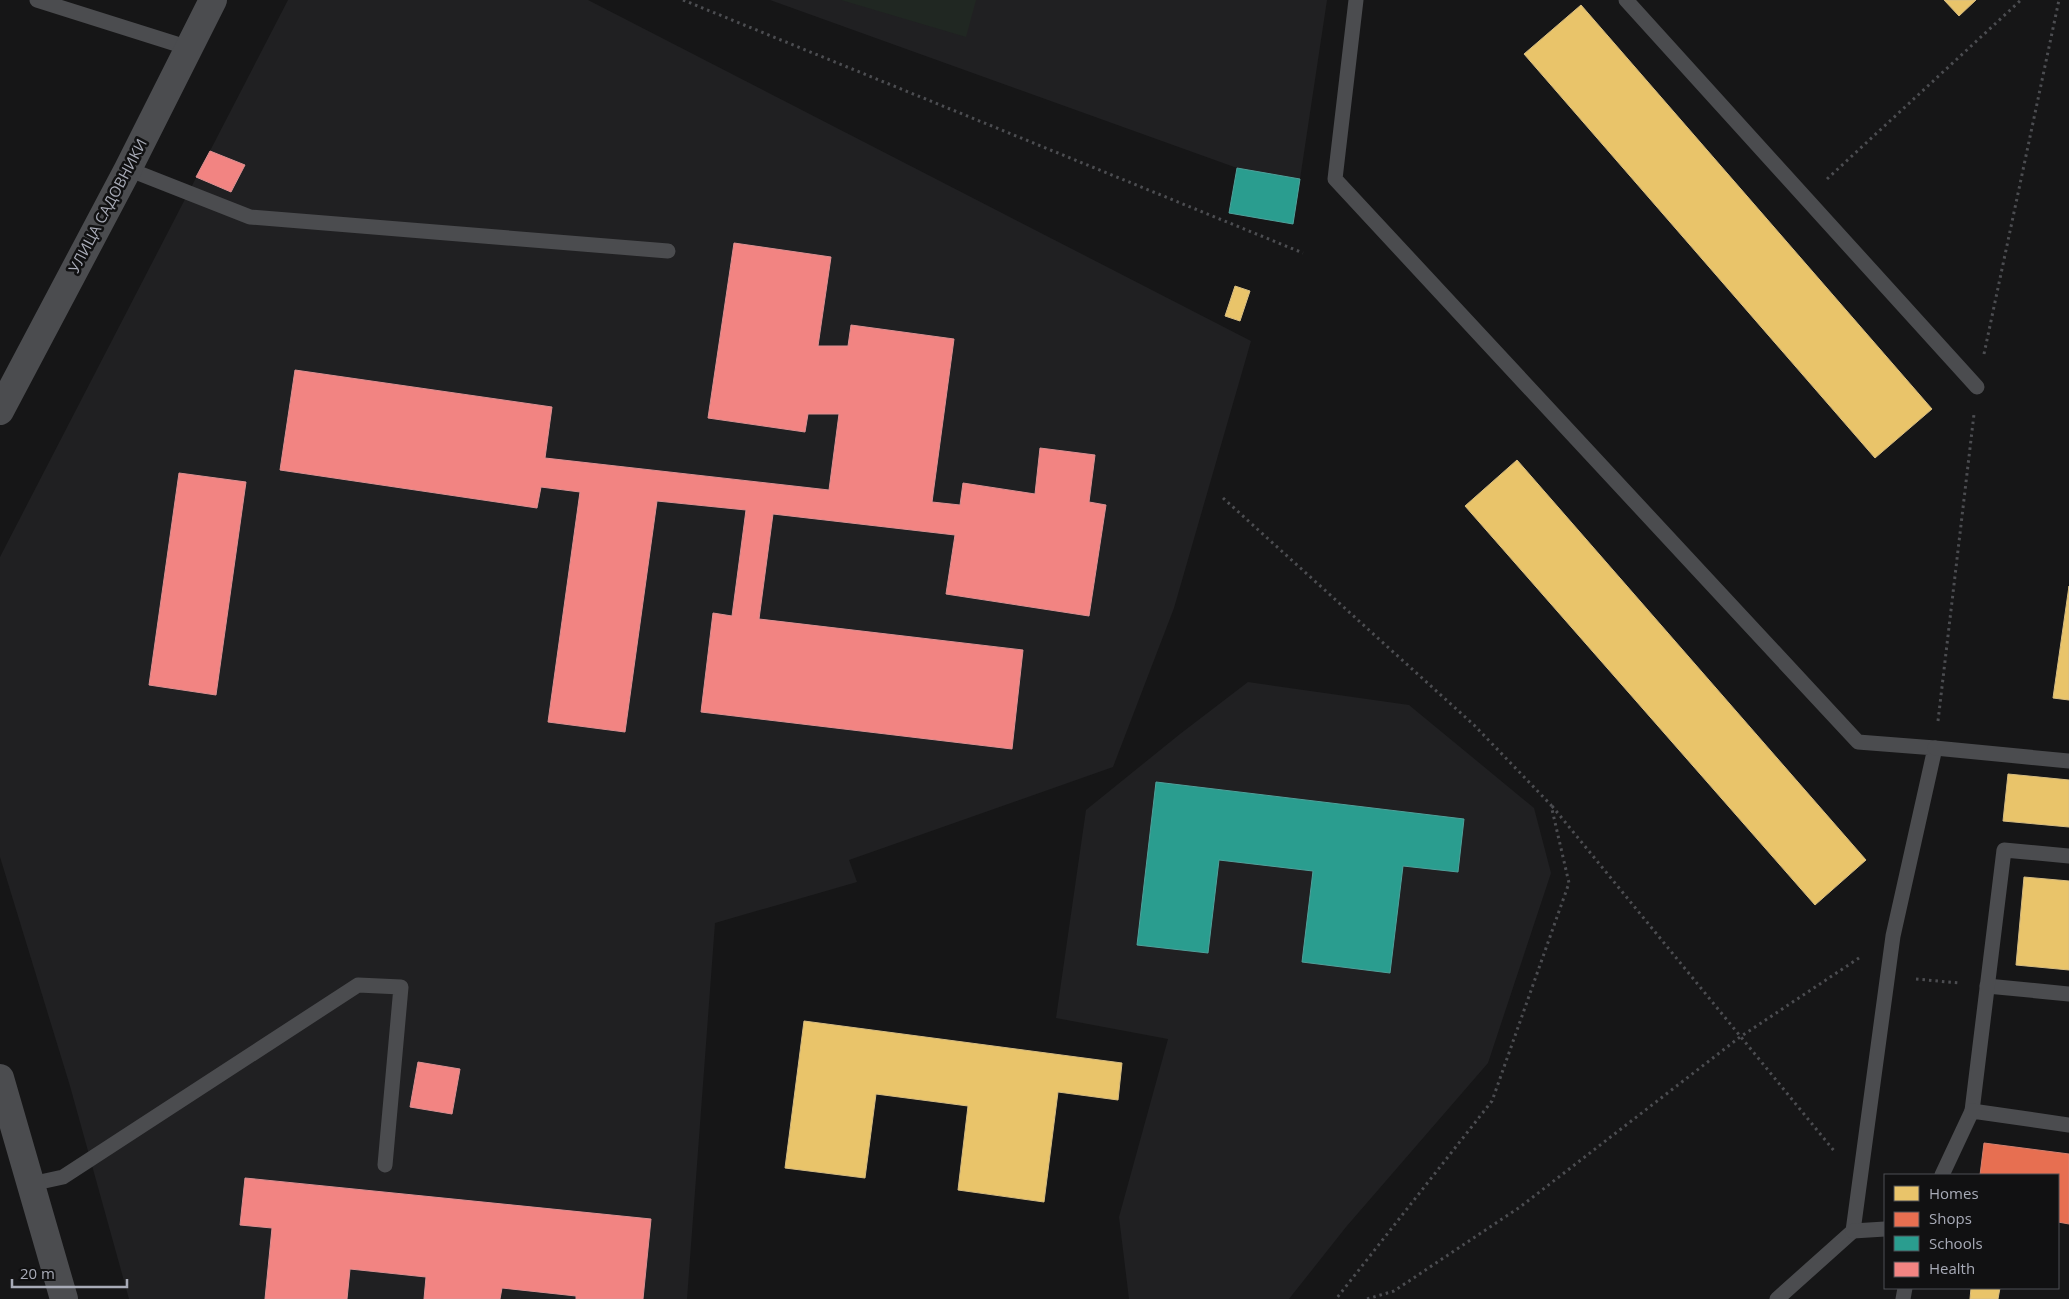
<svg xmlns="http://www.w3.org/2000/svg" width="2069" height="1299" viewBox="0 0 2069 1299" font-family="'Open Sans',sans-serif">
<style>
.built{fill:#202022}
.green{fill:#202722}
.homes{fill:#e9c46a;stroke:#d6bc81}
.shops{fill:#e76f51;stroke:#d48170}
.schools{fill:#2a9d8f;stroke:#50a19b}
.health{fill:#f28482;stroke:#dc9092}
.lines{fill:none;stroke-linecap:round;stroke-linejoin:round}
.path{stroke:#4c4d51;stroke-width:3;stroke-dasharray:2.5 4;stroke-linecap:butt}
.lane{stroke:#4b4c4f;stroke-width:15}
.street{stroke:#4b4c4f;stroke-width:28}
.labels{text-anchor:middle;stroke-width:5;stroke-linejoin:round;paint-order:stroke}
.street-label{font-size:15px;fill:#a8abb7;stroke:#111112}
</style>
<rect width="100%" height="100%" fill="#161617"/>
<g class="built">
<polygon points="288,0 588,0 1251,341 1174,608 1113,767 849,860 857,882 715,923 687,1299 129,1299 70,1086 0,857 0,557"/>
<polygon points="770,0 1327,0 1300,179 1237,168"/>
<polygon points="1248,682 1409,705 1534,808 1551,873 1488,1063 1346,1227 1289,1299 1129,1299 1119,1217 1168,1039 1056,1018 1086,810 1180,734"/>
</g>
<polygon class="green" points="841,0 976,0 966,37"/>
<g class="homes">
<polygon points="1944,0 1976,0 1959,16"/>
<polygon points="1581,5 1932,409 1875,458 1524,54"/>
<polygon points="1235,286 1250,291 1240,321 1225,316"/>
<polygon points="1517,460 1866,860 1815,905 1465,506"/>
<polygon points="2069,586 2069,700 2053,698"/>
<polygon points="2008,774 2069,780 2069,827 2003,821"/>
<polygon points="2024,877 2069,881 2069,970 2016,965"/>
<polygon points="804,1021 1122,1063 1118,1100 1058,1092 1044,1202 958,1190 968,1106 876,1094 865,1178 785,1168"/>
<polygon points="1971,1288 2000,1288 1998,1299 1970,1299"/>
</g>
<polygon class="shops" points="1984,1143 2069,1154 2069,1224 2058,1222 2058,1175 1980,1175"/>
<g class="schools">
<polygon points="1237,168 1300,179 1293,224 1229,213"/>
<polygon points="1156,782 1464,819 1458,872 1403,866 1390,973 1302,962 1313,871 1219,860 1208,953 1137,945"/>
</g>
<g class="health">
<polygon points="210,151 245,165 231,192 196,177"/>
<polygon points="734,243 831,257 818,346 848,346 851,325 954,339 932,502 960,505 963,483 1035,494 1040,448 1095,455 1089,502 1106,505 1089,616 946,594 955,535 773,514 759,619 1023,650 1012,749 701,712 713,613 732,616 746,510 657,501 625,732 548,722 580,492 541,487 537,508 280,470 295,370 552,407 545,458 829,490 839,414 808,414 805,432 708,418"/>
<polygon points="179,473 246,482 216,695 149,685"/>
<polygon points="418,1062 460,1069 452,1114 410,1107"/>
<polygon points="245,1178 651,1219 643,1299 576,1299 576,1296 502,1288 500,1299 424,1299 426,1277 350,1269 347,1299 265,1299 272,1228 240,1225"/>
</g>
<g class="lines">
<g class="path">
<polyline points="683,0 1303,253"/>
<polyline points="1827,179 2021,0"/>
<polyline points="1984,354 2059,0"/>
<polyline points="1223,498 1474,725 1551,805 1569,883 1492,1101 1336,1299"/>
<polyline points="1938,721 1974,414"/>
<polyline points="1552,806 1835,1152"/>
<polyline points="1916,979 1959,983"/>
<polyline points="1367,1299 1394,1291 1520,1207 1740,1037 1862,956"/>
</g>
<g class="lane">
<polyline points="37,0 189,48"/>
<polyline points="1356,0 1335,179 1858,742 1935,748 1893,936 1853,1231 1777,1299"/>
<polyline points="1626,0 1977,387"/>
<polyline points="128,169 250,217 668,251"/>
<polyline points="1935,748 2069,761"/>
<polyline points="1987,986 2069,994"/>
<polyline points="1972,1111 2004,850 2069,856"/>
<polyline points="1942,1175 1972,1111 2069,1125"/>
<polyline points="31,1184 63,1177 358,985 401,987 385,1165"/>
<polyline points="1853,1231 1885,1229"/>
<polyline points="1903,1299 1905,1288"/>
</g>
<g class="street">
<polyline points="0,411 128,169 213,0"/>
<polyline points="0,1078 64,1299"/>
</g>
</g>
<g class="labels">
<g class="street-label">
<text transform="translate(108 206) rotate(-62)" y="5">УЛИЦА САДОВНИКИ</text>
</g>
</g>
<rect x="1884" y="1174" width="175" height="115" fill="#111112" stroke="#4d4f54"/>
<rect x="1894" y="1186" width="25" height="15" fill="#e9c46a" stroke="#4d4f54"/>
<text x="1929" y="1199" font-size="15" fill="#a8abb7">Homes</text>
<rect x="1894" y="1212" width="25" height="15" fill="#e76f51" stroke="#4d4f54"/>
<text x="1929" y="1224" font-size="15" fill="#a8abb7">Shops</text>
<rect x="1894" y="1236" width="25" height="15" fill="#2a9d8f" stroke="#4d4f54"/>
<text x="1929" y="1249" font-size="15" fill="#a8abb7">Schools</text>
<rect x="1894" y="1262" width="25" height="15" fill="#f28482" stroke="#4d4f54"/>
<text x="1929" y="1274" font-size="15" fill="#a8abb7">Health</text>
<path d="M12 1279v8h115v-8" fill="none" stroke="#a8abb7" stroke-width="2.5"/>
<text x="20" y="1279" font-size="15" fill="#a8abb7" stroke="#111112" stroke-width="4" paint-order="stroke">20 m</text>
</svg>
